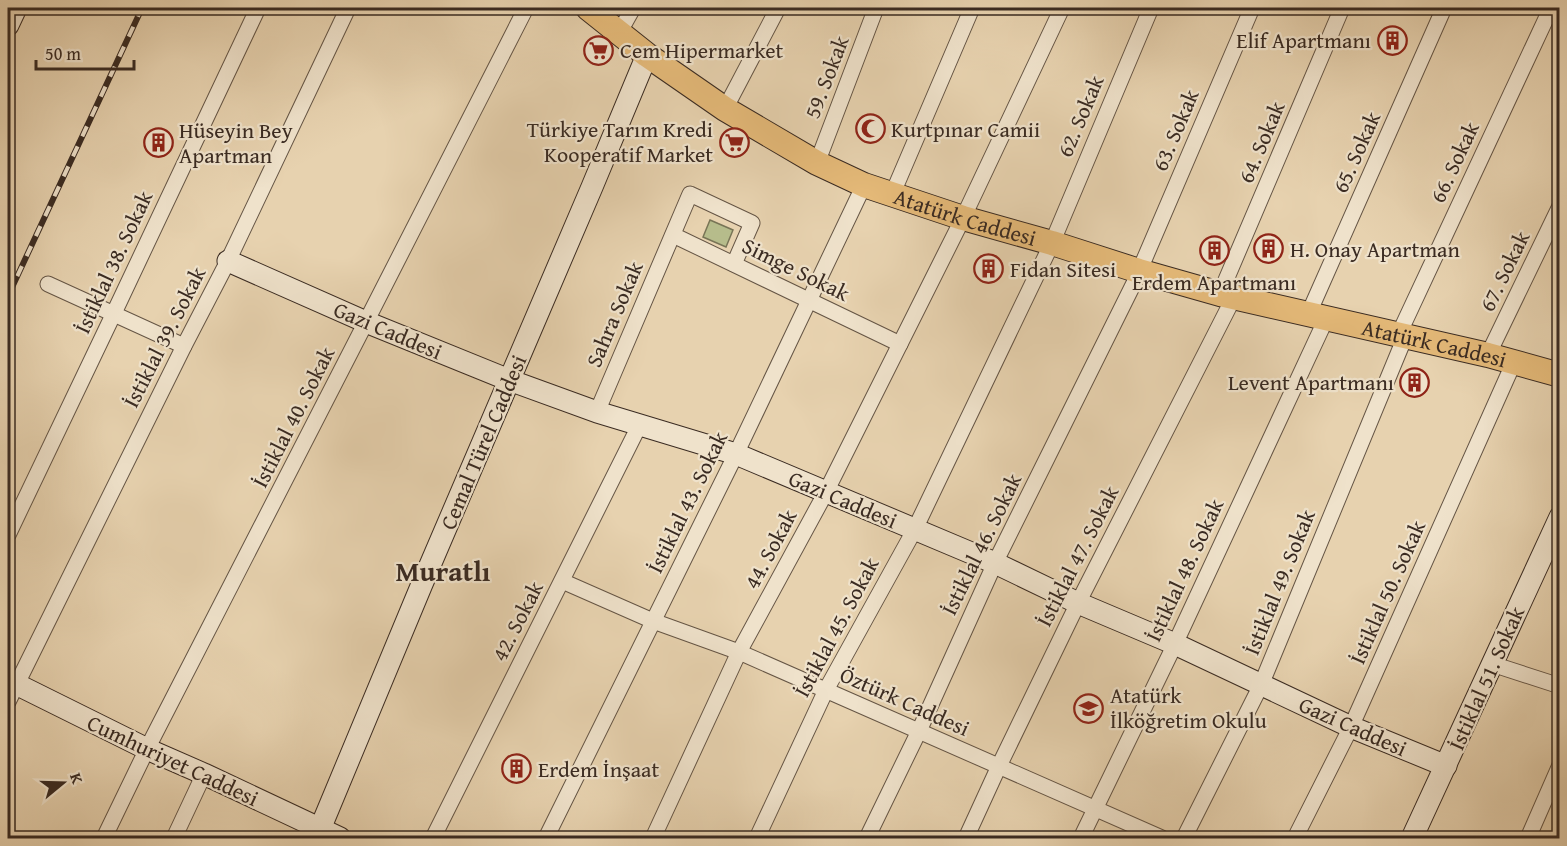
<svg xmlns="http://www.w3.org/2000/svg" width="1567" height="846" viewBox="0 0 1567 846" font-family="'Gentium Book Plus',serif">
<style>
.green{fill:#b6bc8b;stroke:#787456;stroke-width:1.5}
.lines{fill:none;stroke-linecap:round;stroke-linejoin:round}
.street-casing{stroke:#655545;stroke-width:17}
.secondary-casing{stroke:#3a2b22;stroke-width:23}
.primary-casing{stroke:#3a2b22;stroke-width:26}
.street{stroke:#efe2cb;stroke-width:15}
.secondary{stroke:#efe2cb;stroke-width:21}
.primary{stroke:#e4b978;stroke-width:24}
.rail-casing{stroke:#3a2b22;stroke-width:6}
.rail{stroke:#efe2cb;stroke-width:4;stroke-dasharray:11;stroke-linecap:butt}
.labels{text-anchor:middle;stroke-width:4.5;stroke-linejoin:round;paint-order:stroke}
.poi-label{font-size:22px;fill:#3a2b22;stroke:#efe2cb;text-anchor:start}
.street-label{font-size:22px;fill:#3a2b22;stroke:#efe2cb}
.district-label{font-size:28px;font-weight:bold;fill:#3a2b22;stroke:#efe2cb}
</style>
<rect width="100%" height="100%" fill="#e7d2af"/>
<filter id="stains"><feTurbulence type="fractalNoise" baseFrequency=".00333" numOctaves="4"/><feColorMatrix values="0 0 0 0 .2 0 0 0 0 .09 0 0 0 0 .02 0 0 0 .5 -.17"/></filter>
<radialGradient id="worn" r=".72"><stop offset=".6" stop-color="#630" stop-opacity="0"/><stop offset="1" stop-color="#630" stop-opacity=".3"/></radialGradient>
<polygon class="green" points="710,220 733,230 726,247 703,237"/>
<g class="lines">
<defs>
<g id="street">
<polyline points="619,33 633,8"/>
<polyline points="725,109 778,8"/>
<polyline points="817,163 876,8"/>
<polyline points="892,195 972,8"/>
<polyline points="673,235 900,344"/>
<polyline points="48,284 184,346"/>
<polyline points="1220,294 1342,8"/>
<polyline points="1308,315 1444,8"/>
<polyline points="1398,336 1551,8"/>
<polyline points="1488,355 1560,206"/>
<polyline points="597,412 690,194 752,223 734,264"/>
<polyline points="8,535 114,313 258,8"/>
<polyline points="562,581 653,621 739,652 1162,838"/>
<polyline points="1492,664 1560,686"/>
<polyline points="8,702 184,346 228,261 348,8"/>
<polyline points="104,838 147,749 366,322 526,8"/>
<polyline points="174,838 204,774"/>
<polyline points="433,838 640,424"/>
<polyline points="546,838 736,454 864,185"/>
<polyline points="653,838 739,652 826,492 963,218 1062,8"/>
<polyline points="757,838 826,690 915,529 1052,243 1151,8"/>
<polyline points="867,838 919,731 995,563 1135,281 1252,8"/>
<polyline points="966,838 999,766 1078,603 1234,297"/>
<polyline points="1081,838 1175,644 1326,319"/>
<polyline points="1184,838 1261,685 1405,337"/>
<polyline points="1295,838 1351,727 1514,362"/>
<polyline points="1528,838 1560,765"/>
</g>
<g id="secondary">
<polyline points="8,25 16,8"/>
<polyline points="228,261 366,322 509,380 597,412 736,454 995,563 1078,603 1175,644 1351,727 1446,766"/>
<polyline points="8,680 147,749 204,774 340,838"/>
<polyline points="320,829 422,584 592,187 647,55"/>
<polyline points="1412,838 1560,517"/>
</g>
<g id="primary">
<path id="s1" d="M 588,8 L 647,55 L 725,109 L 817,163 L 864,185 L 963,218 L 1052,243 L 1139,271 L 1220,294 L 1488,355 L 1560,375"/>
</g>
</defs>
<use href="#street" class="street-casing"/>
<use href="#secondary" class="secondary-casing"/>
<use href="#primary" class="primary-casing"/>
<use href="#street" class="street"/>
<use href="#secondary" class="secondary"/>
<use href="#primary" class="primary"/>
<defs>
<polyline id="rail" points="8,296 142,8"/>
</defs>
<use href="#rail" class="rail-casing"/>
<use href="#rail" class="rail"/>
</g>
<defs>
<symbol id="building-ring" viewBox="-11 -11 22 22"><circle r="9.5" fill="#efe2cb" stroke="#8f2418" stroke-width="1.5"/><path d="M-4-6H4V6H1V3H-1V6H-4ZM-2.5-4.3h1.7v1.8h-1.7ZM.8-4.3h1.7v1.8H.8ZM-2.5-1h1.7V.8h-1.7ZM.8-1h1.7V.8H.8Z" fill="#8f2418"/></symbol>
<symbol id="supermarket-ring" viewBox="-11 -11 22 22"><circle r="9.5" fill="#efe2cb" stroke="#8f2418" stroke-width="1.5"/><path d="M-6-5.5h2.5l.6 2H6L4.5 2H-2.5L-4.4-4H-6ZM-1.5 3.2a1.3 1.3 0 1 0 .1 0ZM3 3.2a1.3 1.3 0 1 0 .1 0Z" fill="#8f2418"/></symbol>
<symbol id="mosque-ring" viewBox="-11 -11 22 22"><circle r="9.5" fill="#efe2cb" stroke="#8f2418" stroke-width="1.5"/><path d="M3.5-4.9A6 6 0 1 0 3.5 4.9A5 5 0 1 1 3.5-4.9Z" fill="#8f2418"/></symbol>
<symbol id="school-ring" viewBox="-11 -11 22 22"><circle r="9.5" fill="#efe2cb" stroke="#8f2418" stroke-width="1.5"/><path d="M0-5L7-2L0 1L-7-2ZM-4 1L0 2.5L4 1V4Q0 6-4 4Z" fill="#8f2418"/></symbol>
</defs>
<g fill-rule="evenodd">
<use href="#building-ring" x="1376" y="24" width="33" height="33"/>
<use href="#supermarket-ring" x="582" y="34" width="33" height="33"/>
<use href="#mosque-ring" x="854" y="112" width="33" height="33"/>
<use href="#supermarket-ring" x="718" y="126" width="33" height="33"/>
<use href="#building-ring" x="142" y="126" width="33" height="33"/>
<use href="#building-ring" x="1252" y="232" width="33" height="33"/>
<use href="#building-ring" x="1198" y="234" width="33" height="33"/>
<use href="#building-ring" x="972" y="252" width="33" height="33"/>
<use href="#building-ring" x="1398" y="366" width="33" height="33"/>
<use href="#school-ring" x="1072" y="692" width="33" height="33"/>
<use href="#building-ring" x="500" y="752" width="33" height="33"/>
</g>
<g class="labels">
<g class="poi-label">
<text x="1371" y="48" text-anchor="end">Elif Apartmanı</text>
<text x="620" y="58">Cem Hipermarket</text>
<text x="713" y="137" text-anchor="end">Türkiye Tarım Kredi<tspan x="713" dy="25">Kooperatif Market</tspan></text>
<text x="891" y="137">Kurtpınar Camii</text>
<text x="179" y="138">Hüseyin Bey<tspan x="179" dy="25">Apartman</tspan></text>
<text x="1290" y="257">H. Onay Apartman</text>
<text x="1010" y="277">Fidan Sitesi</text>
<text x="1214" y="290" text-anchor="middle">Erdem Apartmanı</text>
<text x="1394" y="390" text-anchor="end">Levent Apartmanı</text>
<text x="1110" y="703">Atatürk<tspan x="1110" dy="25">İlköğretim Okulu</tspan></text>
<text x="538" y="777">Erdem İnşaat</text>
</g>
<g class="street-label">
<text transform="translate(826 77) rotate(-69)" y="8">59. Sokak</text>
<text transform="translate(1080 116) rotate(-67)" y="8">62. Sokak</text>
<text transform="translate(1175 130) rotate(-67)" y="8">63. Sokak</text>
<text transform="translate(1261 142) rotate(-67)" y="8">64. Sokak</text>
<text transform="translate(1356 152) rotate(-66)" y="8">65. Sokak</text>
<text transform="translate(1454 162) rotate(-65)" y="8">66. Sokak</text>
<text dy="8" stroke="none"><textPath href="#s1" startOffset="435">Atatürk Caddesi</textPath></text>
<text transform="translate(113 262) rotate(-65)" y="8">İstiklal 38. Sokak</text>
<text transform="translate(796 269) rotate(26)" y="8">Simge Sokak</text>
<text transform="translate(1504 271) rotate(-64)" y="8">67. Sokak</text>
<text transform="translate(614 314) rotate(-67)" y="8">Sahra Sokak</text>
<text transform="translate(388 330) rotate(23)" y="8">Gazi Caddesi</text>
<text transform="translate(164 337) rotate(-63)" y="8">İstiklal 39. Sokak</text>
<text dy="8" stroke="none"><textPath href="#s1" startOffset="921">Atatürk Caddesi</textPath></text>
<text transform="translate(293 417) rotate(-63)" y="8">İstiklal 40. Sokak</text>
<text transform="translate(483 442) rotate(-67)" y="8">Cemal Türel Caddesi</text>
<text transform="translate(843 499) rotate(23)" y="8">Gazi Caddesi</text>
<text transform="translate(687 502) rotate(-64)" y="8">İstiklal 43. Sokak</text>
<text transform="translate(981 544) rotate(-64)" y="8">İstiklal 46. Sokak</text>
<text transform="translate(770 549) rotate(-62)" y="8">44. Sokak</text>
<text transform="translate(1077 556) rotate(-63)" y="8">İstiklal 47. Sokak</text>
<text transform="translate(1184 570) rotate(-65)" y="8">İstiklal 48. Sokak</text>
<text transform="translate(1279 582) rotate(-68)" y="8">İstiklal 49. Sokak</text>
<text transform="translate(1387 592) rotate(-66)" y="8">İstiklal 50. Sokak</text>
<text transform="translate(517 621) rotate(-63)" y="8">42. Sokak</text>
<text transform="translate(836 627) rotate(-62)" y="8">İstiklal 45. Sokak</text>
<text transform="translate(1486 678) rotate(-66)" y="8">İstiklal 51. Sokak</text>
<text transform="translate(905 701) rotate(24)" y="8">Öztürk Caddesi</text>
<text transform="translate(1353 726) rotate(24)" y="8">Gazi Caddesi</text>
<text transform="translate(173 760) rotate(25)" y="8">Cumhuriyet Caddesi</text>
</g>
<g class="district-label">
<text x="443" y="581">Muratlı</text>
</g>
</g>
<rect width="1567" height="846" fill="none" stroke="#e7d2af" stroke-width="30"/>
<rect x="9" y="9" width="1549" height="828" fill="none" stroke="#3a2b22" stroke-width="3"/>
<rect x="15" y="15" width="1537" height="816" fill="none" stroke="#3a2b22" stroke-width="1.5"/>
<g transform="translate(63 783) rotate(71)" stroke="#efe2cb" stroke-width="4.5" paint-order="stroke">
<path d="M0-4.5L10 22L0 15L-10 22Z" fill="#3a2b22"/>
<text y="-9" font-size="16" font-weight="bold" text-anchor="middle" fill="#3a2b22">K</text>
</g>
<path d="M36 60v9h98v-9" fill="none" stroke="#3a2b22" stroke-width="3"/>
<text x="45" y="60" font-size="18" fill="#3a2b22" stroke="#efe2cb" stroke-width="4.5" paint-order="stroke">50 m</text>
<rect width="100%" height="100%" filter="url(#stains)"/>
<rect width="100%" height="100%" fill="url(#worn)"/>
</svg>
